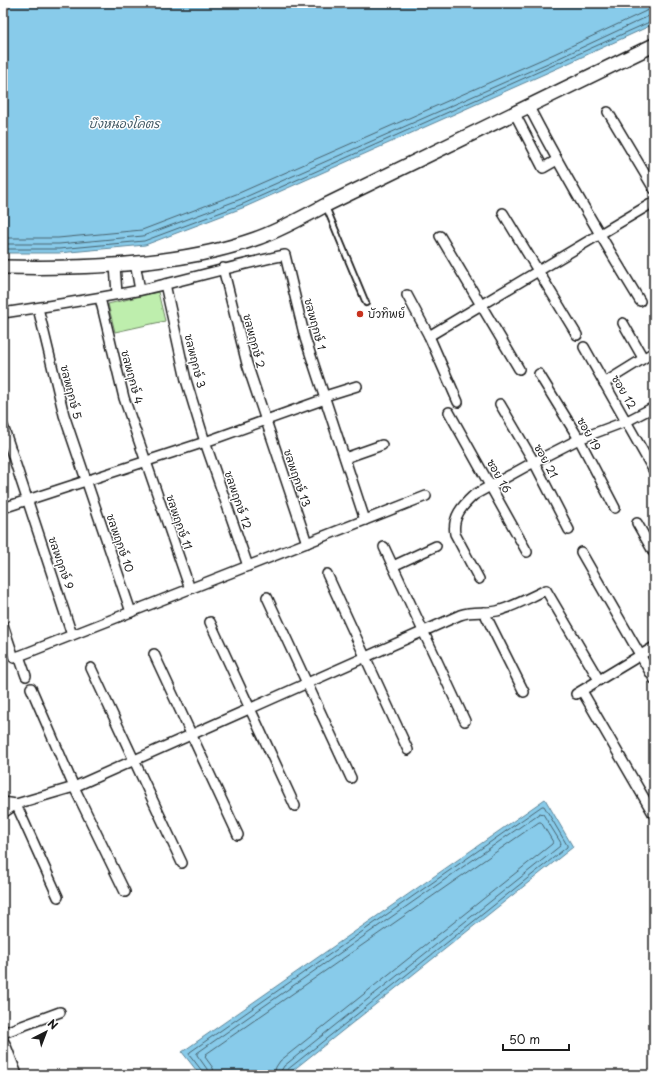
<svg xmlns="http://www.w3.org/2000/svg" width="657" height="1078" viewBox="0 0 657 1078" font-family="'Playpen Sans','Playpen Sans Thai',sans-serif">
<style>
.green{fill:#beeead;stroke:#6d8564}
.water{fill:#88cbea;stroke:#5d8598}
.lines{fill:none;stroke-linecap:round;stroke-linejoin:round}
.shore{stroke:#47626e;stroke-width:1}
.lane-casing{stroke:#1c1c1c;stroke-width:8}
.street-casing{stroke:#1c1c1c;stroke-width:12}
.secondary-casing{stroke:#1c1c1c;stroke-width:16}
.lane{stroke:#fff;stroke-width:4.5}
.street{stroke:#fff;stroke-width:9}
.secondary{stroke:#fff;stroke-width:13}
.poi-dot{fill:#c8321e;stroke:#fff;stroke-width:1.5}
.labels{text-anchor:middle;stroke-width:3;stroke-linejoin:round;paint-order:stroke}
.poi-label{font-size:11px;fill:#1c1c1c;stroke:#fff;text-anchor:start}
.street-label{font-size:11px;fill:#1c1c1c;stroke:#fff}
.water-label{font-size:12px;font-style:italic;fill:#425964;stroke:#fff}
</style>
<rect width="100%" height="100%" fill="#fff"/>
<filter id="ink" filterUnits="userSpaceOnUse"><feTurbulence type="fractalNoise" baseFrequency=".025" numOctaves="2"/><feDisplacementMap in="SourceGraphic" scale="8" xChannelSelector="R" yChannelSelector="G"/><feConvolveMatrix kernelMatrix="1 2 1 2 8 2 1 2 1" color-interpolation-filters="sRGB"/></filter>
<g filter="url(#ink)">
<polygon class="green" points="158,292 165,321 115,332 108,304"/>
<g class="water">
<polygon points="3,3 654,3 654,24 560,67 245,207 145,245 59,253 3,253"/>
<polygon points="545,799 573,847 287,1075 200,1075 182,1052"/>
</g>
<g class="lines">
<g class="shore">
<polyline points="3,238 58,238 142,230 239,193 554,54 646,11 654,9"/>
<polyline points="3,244 59,244 143,236 241,199 557,59 649,16 654,15"/>
<polyline points="3,249 59,249 144,241 243,204 654,20"/>
<polyline points="203,1075 202,1071 189,1054 190,1052 542,806 544,806 567,845 567,847 287,1070 285,1075"/>
<polyline points="208,1075 207,1069 197,1055 197,1053 540,813 543,814 561,843 560,846 284,1066 281,1071 280,1075"/>
<polyline points="214,1075 213,1068 205,1057 206,1054 539,822 541,822 553,842 552,844 280,1061 276,1067 274,1075"/>
</g>
<defs>
<polyline id="lane" points="326,207 366,303"/>
<g id="street">
<path d="M 529,107 C 563,173 601,237 640,301"/>
<polyline points="608,112 654,189"/>
<polyline points="515,114 543,168 557,160"/>
<polyline points="503,213 577,335"/>
<polyline points="440,236 519,369"/>
<polyline points="135,263 140,290"/>
<polyline points="115,265 117,294"/>
<polyline points="223,268 247,364 307,543"/>
<polyline points="165,284 186,380 205,442 248,566"/>
<polyline points="407,295 429,336 458,402"/>
<polyline points="100,298 124,398 190,589"/>
<polyline points="38,308 64,415 131,612"/>
<path d="M 3,313 C 49,306 95,299 141,290 C 189,279 236,265 285,255 L 305,338 L 365,520"/>
<polyline points="623,323 643,358"/>
<polyline points="429,336 654,202"/>
<polyline points="584,347 654,471"/>
<polyline points="539,374 579,439 615,508"/>
<polyline points="604,383 654,352"/>
<polyline points="325,396 357,386"/>
<polyline points="500,404 534,462 569,530"/>
<polyline points="449,412 527,552"/>
<polyline points="3,426 72,635"/>
<polyline points="345,458 382,445"/>
<polyline points="3,508 205,442 325,399"/>
<polyline points="637,523 654,553"/>
<polyline points="384,547 465,721"/>
<polyline points="581,552 654,679"/>
<polyline points="393,566 436,546"/>
<polyline points="327,574 408,750"/>
<path d="M 479,579 L 455,534 C 452,517 462,506 474,495 L 534,462 L 579,439 L 627,421 L 654,407"/>
<polyline points="267,597 351,778"/>
<polyline points="484,612 524,692"/>
<polyline points="210,622 295,806"/>
<polyline points="3,625 14,658 426,496"/>
<polyline points="154,654 238,835"/>
<polyline points="19,656 26,676"/>
<polyline points="91,668 182,863"/>
<polyline points="31,688 74,787 125,892"/>
<polyline points="582,691 654,815"/>
<polyline points="576,694 654,647"/>
<polyline points="3,802 16,804"/>
<polyline points="16,804 58,897"/>
<path d="M 3,813 L 16,804 L 74,787 L 460,615 C 474,610 483,614 497,611 C 514,607 530,597 546,590 L 599,680"/>
<polyline points="3,1033 60,1012"/>
</g>
<g id="secondary">
<path d="M 3,267 C 83,269 179,266 255,239 C 279,231 303,217 326,205 L 654,45"/>
<polyline points="3,1044 15,1075"/>
</g>
</defs>
<use href="#lane" class="lane-casing"/>
<use href="#street" class="street-casing"/>
<use href="#secondary" class="secondary-casing"/>
<use href="#lane" class="lane"/>
<use href="#street" class="street"/>
<use href="#secondary" class="secondary"/>
</g>
</g>
<circle class="poi-dot" cx="360" cy="314" r="4"/>
<g class="labels">
<g class="poi-label">
<text x="368" y="318">บัวทิพย์</text>
</g>
<g class="street-label">
<text transform="translate(315 324) rotate(75)" y="4">ชลพฤกษ์ 1</text>
<text transform="translate(254 341) rotate(75)" y="4">ชลพฤกษ์ 2</text>
<text transform="translate(195 361) rotate(76)" y="4">ชลพฤกษ์ 3</text>
<text transform="translate(132 377) rotate(75)" y="4">ชลพฤกษ์ 4</text>
<text transform="translate(71 392) rotate(76)" y="4">ชลพฤกษ์ 5</text>
<text transform="translate(624 392) rotate(60)" y="4">ซอย 12</text>
<text transform="translate(589 434) rotate(61)" y="4">ซอย 19</text>
<text transform="translate(546 461) rotate(62)" y="4">ซอย 21</text>
<text transform="translate(499 476) rotate(61)" y="4">ซอย 16</text>
<text transform="translate(297 478) rotate(71)" y="4">ชลพฤกษ์ 13</text>
<text transform="translate(238 500) rotate(71)" y="4">ชลพฤกษ์ 12</text>
<text transform="translate(179 522) rotate(71)" y="4">ชลพฤกษ์ 11</text>
<text transform="translate(120 543) rotate(71)" y="4">ชลพฤกษ์ 10</text>
<text transform="translate(61 563) rotate(71)" y="4">ชลพฤกษ์ 9</text>
</g>
<g class="water-label">
<text x="124" y="128">บึงหนองโคตร</text>
</g>
</g>
<rect width="657" height="1078" fill="none" stroke="#fff" stroke-width="16"/>
<rect x="8" y="8" width="641" height="1062" fill="none" stroke="#1c1c1c" stroke-width="1.5" filter="url(#ink)"/>
<g transform="translate(46 1032) rotate(42)" stroke="#ffffff" stroke-width="3" paint-order="stroke">
<path d="M0-3L7 15L0 10L-7 15Z" fill="#1c1c1c"/>
<text y="-6" font-size="11" font-weight="bold" text-anchor="middle" fill="#1c1c1c">N</text>
</g>
<path d="M503 1044v6h66v-6" fill="none" stroke="#1c1c1c" stroke-width="2"/>
<text x="509" y="1044" font-size="12" fill="#1c1c1c" stroke="#ffffff" stroke-width="3" paint-order="stroke">50 m</text>
</svg>
